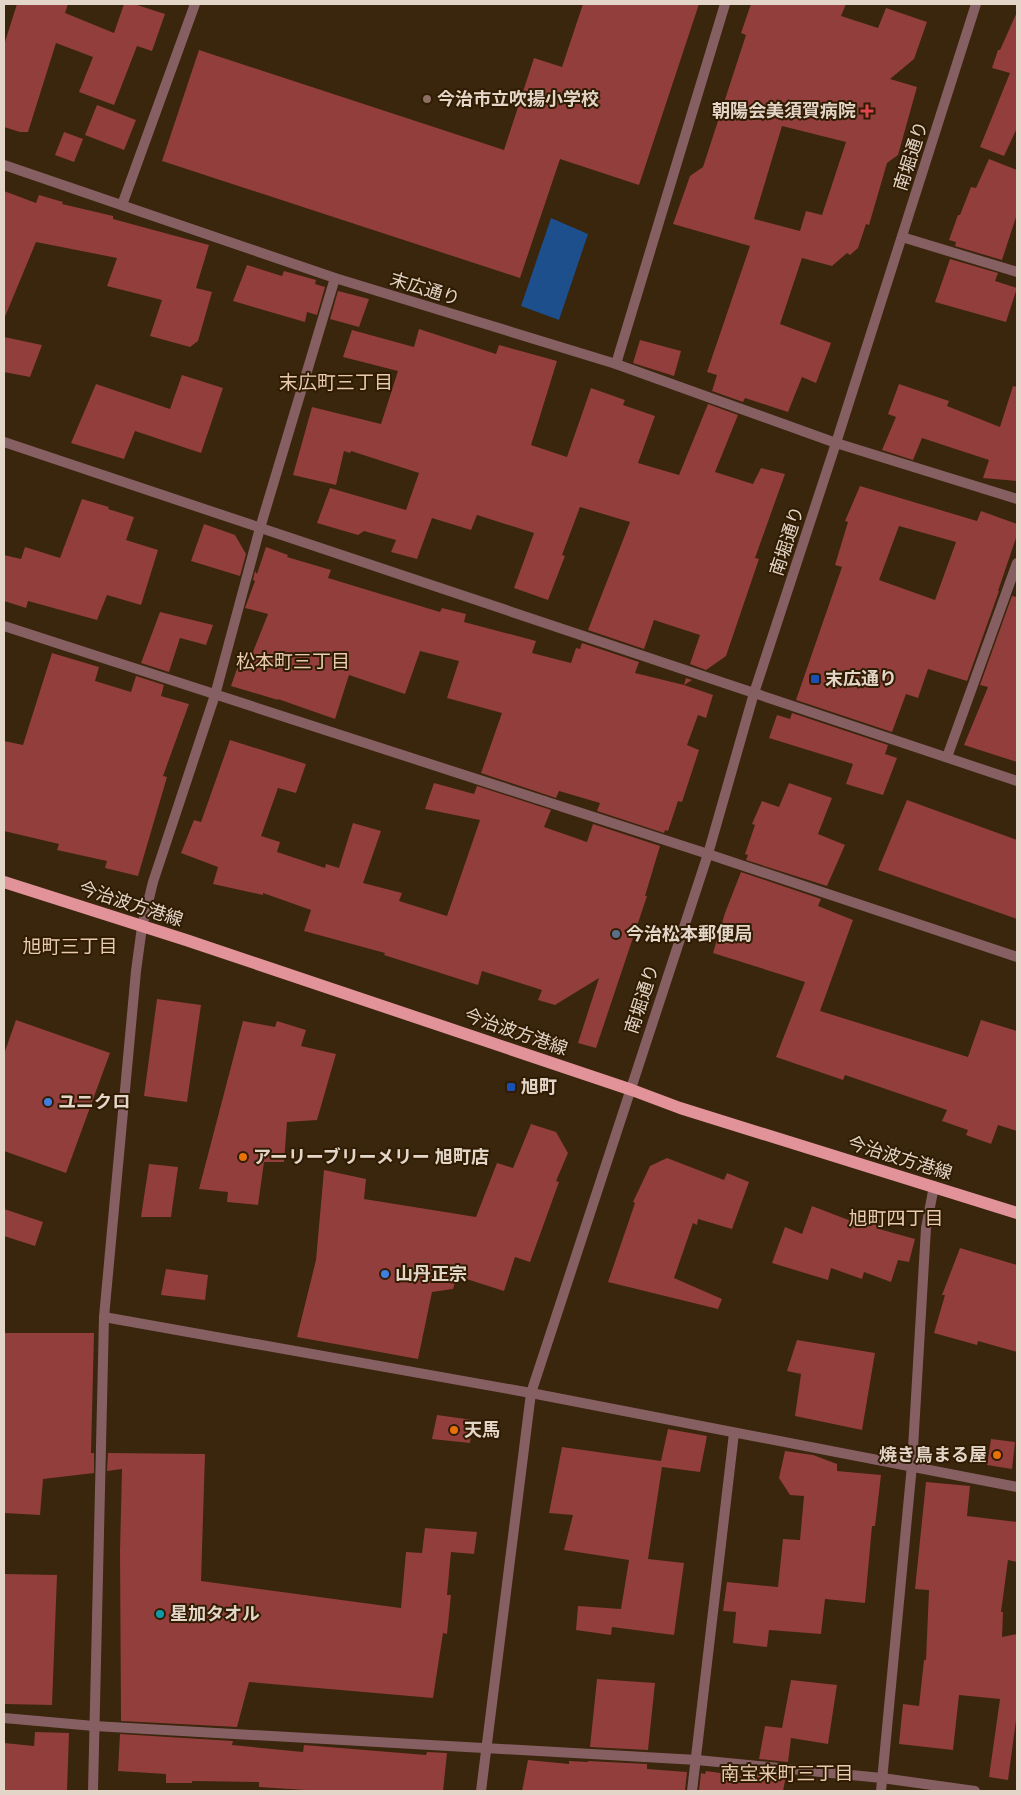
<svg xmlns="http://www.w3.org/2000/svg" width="1021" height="1795" viewBox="0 0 1021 1795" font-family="Arial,'Noto Sans JP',sans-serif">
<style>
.water{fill:#1c4f8b}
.building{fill:#913e3c;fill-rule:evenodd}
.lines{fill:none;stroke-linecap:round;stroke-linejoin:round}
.minor{stroke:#865f62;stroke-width:10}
.tertiary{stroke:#865f62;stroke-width:10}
.primary{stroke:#e29399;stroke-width:12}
.education-dot{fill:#8d6e63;stroke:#301b03;stroke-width:2}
.health-dot{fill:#e0444e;stroke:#301b03;stroke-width:2}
.transit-dot{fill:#1a4fb4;stroke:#301b03;stroke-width:2}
.service-dot{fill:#5c6f8a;stroke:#301b03;stroke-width:2}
.shop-dot{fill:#3f7fe0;stroke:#301b03;stroke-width:2}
.food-dot{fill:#e8710a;stroke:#301b03;stroke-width:2}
.culture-dot{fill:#0f9aa8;stroke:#301b03;stroke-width:2}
.labels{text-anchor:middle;stroke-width:4;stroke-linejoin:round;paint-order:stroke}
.poi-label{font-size:18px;font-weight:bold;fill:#e3d5c7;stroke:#301b03;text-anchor:start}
.street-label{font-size:18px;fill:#e3d5c7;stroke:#301b03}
.neighbourhood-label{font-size:19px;fill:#e8cbaf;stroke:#301b03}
</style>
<rect width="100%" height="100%" fill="#3a250d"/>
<polygon class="water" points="551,218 588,234 559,320 521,306"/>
<g class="building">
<polygon points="17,4 68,4 65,13 114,33 124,4 134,4 165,14 152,51 137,46 114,105 79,92 93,57 56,43 28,132 20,132 4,127 4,45"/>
<polygon points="583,4 699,4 639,185 560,159 520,278 162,161 199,50 504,150 534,58 562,67"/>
<path d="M 751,4 L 846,4 L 841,16 L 878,28 L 886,8 L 927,22 L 914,59 L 890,79 L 917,87 L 898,155 L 887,163 L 869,225 L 866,224 L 858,248 L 850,255 L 847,253 L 832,266 L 802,258 L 780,324 L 831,343 L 816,383 L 802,377 L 788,412 L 745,398 L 743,402 L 712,391 L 717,375 L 707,372 L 750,246 L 673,224 L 690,176 L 703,167 L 746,35 L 741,33 ZM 782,126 L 846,142 L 822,215 L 806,211 L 800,231 L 754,219 Z"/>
<polygon points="1017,12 1017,128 1004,156 980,147 1010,73 992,68 998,50 1000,50"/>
<polygon points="97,105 136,120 124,150 85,135"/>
<polygon points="64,132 83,139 74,162 55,155"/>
<polygon points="989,159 1017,170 1017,214 1002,260 955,246 956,242 949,240 958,215 960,215 971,187 976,188"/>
<polygon points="4,191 36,203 39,195 63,202 62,204 113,216 113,219 209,245 196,288 212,292 198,341 190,347 150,336 162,300 107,286 117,258 36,242 4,319"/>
<polygon points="950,259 998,273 995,281 1017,288 1006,322 935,302"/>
<polygon points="247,265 282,276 284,271 316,280 315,284 325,287 317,315 307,312 305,322 233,301"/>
<polygon points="338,291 369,299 359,327 330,319"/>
<polygon points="419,329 496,354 499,345 557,361 531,445 567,457 591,388 625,400 623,405 655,416 638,463 679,475 708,404 738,415 715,472 753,484 761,468 785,474 755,558 759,559 726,656 706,670 690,664 700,635 654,620 644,649 588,630 630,522 580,507 562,555 565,556 548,600 514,588 534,533 477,515 471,530 432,518 417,559 391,552 396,540 364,531 358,535 317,523 330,488 406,510 419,473 351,451 350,453 344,451 336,485 293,475 312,407 381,424 398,371 343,357 352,330 414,347"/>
<polygon points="4,337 42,345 30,377 4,372"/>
<polygon points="640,340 681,351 674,376 633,363"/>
<polygon points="182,375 223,388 201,453 135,431 124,459 71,443 96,384 170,409"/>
<polygon points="899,384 949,401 947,406 1000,427 1013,386 1017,387 1017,481 983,478 989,460 922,438 913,460 882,450 896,417 888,414"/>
<path d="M 860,486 L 977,521 L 981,511 L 1017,524 L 1017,535 L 998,591 L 999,591 L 967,681 L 928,669 L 918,698 L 906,694 L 892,732 L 796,700 L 842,567 L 835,565 L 848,522 L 845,521 ZM 899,526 L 956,542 L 935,600 L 879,580 Z"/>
<polygon points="82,499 109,507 108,509 134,517 126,540 158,550 141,605 107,595 97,620 28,601 26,608 4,601 4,555 21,559 25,547 60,558"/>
<polygon points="204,524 235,535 246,554 240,576 191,561"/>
<polygon points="266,547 288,555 287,557 331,570 328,578 440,612 442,608 466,614 464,622 536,641 532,653 571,663 576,648 580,649 582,643 639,662 635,673 684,685 686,678 692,680 684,685 713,695 706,718 698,715 687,745 699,750 682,802 678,801 668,831 665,830 664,833 597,811 600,803 559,791 556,798 481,773 502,713 447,698 459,661 420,651 405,694 349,675 335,719 278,699 278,700 231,686 240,660 249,662 268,614 245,608 255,581 253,580 255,571 257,574"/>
<polygon points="1012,596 1017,597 1017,762 964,745 988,687 980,685"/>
<polygon points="160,612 213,625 206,645 180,638 169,672 141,663"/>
<polygon points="52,653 99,667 95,681 131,692 136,676 164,685 161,696 189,704 163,776 167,777 138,876 105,868 107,861 57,850 59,844 4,831 4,741 23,745"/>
<polygon points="792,713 888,745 885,754 897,758 883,795 846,784 853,764 769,738 777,715 790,719"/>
<polygon points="230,740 306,764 296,793 278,788 261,836 280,842 277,852 325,868 326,864 339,868 353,823 381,831 363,883 402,893 399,901 447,916 480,820 425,809 434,783 474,794 477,786 551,810 544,827 587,842 593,824 660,846 645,896 647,896 596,1048 578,1043 599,978 555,1005 538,1000 542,990 482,971 478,985 384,955 385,953 304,931 311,910 263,893 263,895 213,884 218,867 181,853 194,820 201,822"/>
<polygon points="789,783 832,798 818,834 845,845 827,886 746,860 748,855 745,854 755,825 752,824 762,801 779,807"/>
<polygon points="907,800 1017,840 1017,919 878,870"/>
<polygon points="741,872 821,899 818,906 853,920 820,1011 968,1057 981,1020 1017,1031 1017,1131 998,1125 991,1144 966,1135 968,1130 942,1121 947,1110 845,1075 843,1080 776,1057 805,982 713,953 725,913"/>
<polygon points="157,999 201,1005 187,1102 144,1096"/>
<polygon points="16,1020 110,1053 66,1173 4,1151 4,1054"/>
<polygon points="243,1021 275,1027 277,1021 306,1030 301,1046 336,1054 317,1120 287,1122 284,1162 264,1162 258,1205 227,1202 228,1192 199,1189"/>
<polygon points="531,1124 556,1132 568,1153 556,1181 559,1182 530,1262 515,1257 504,1291 457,1276 453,1289 432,1292 418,1359 297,1337 316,1260 324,1170 366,1179 364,1199 476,1217 497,1163 513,1168"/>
<polygon points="667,1158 724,1180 727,1173 749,1182 732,1229 698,1219 697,1225 693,1223 674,1278 722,1299 718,1309 608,1282 635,1203 633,1202 650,1166"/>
<polygon points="149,1164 178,1167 171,1217 141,1217"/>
<polygon points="812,1206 851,1221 854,1212 882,1220 879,1229 915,1239 909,1262 898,1260 891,1282 864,1272 862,1279 831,1268 828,1280 772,1263 785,1227 802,1234"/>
<polygon points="4,1209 43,1222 35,1246 4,1236"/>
<polygon points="960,1248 1017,1265 1017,1352 978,1341 977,1345 934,1333 945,1295 942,1295"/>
<polygon points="166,1269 208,1275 205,1300 161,1295"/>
<polygon points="4,1333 94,1333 91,1453 94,1453 94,1473 43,1479 40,1515 4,1513"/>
<polygon points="797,1340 875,1353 862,1430 795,1416 801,1374 787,1371"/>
<polygon points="437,1415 473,1420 470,1443 432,1439"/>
<polygon points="668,1429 707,1436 700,1472 662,1467 648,1559 684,1563 674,1635 612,1627 611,1635 576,1630 578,1606 621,1609 629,1560 564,1550 573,1515 549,1513 562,1447 661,1461"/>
<polygon points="991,1439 1015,1442 1012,1469 987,1465"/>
<polygon points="785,1451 813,1455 837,1464 837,1471 881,1475 875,1526 872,1526 865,1603 825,1599 821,1634 769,1630 767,1647 733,1643 736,1612 723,1611 727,1582 778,1587 783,1539 800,1540 804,1496 790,1495 779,1478"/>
<polygon points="108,1453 205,1454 201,1581 401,1608 406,1552 422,1553 425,1528 477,1532 474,1554 451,1552 447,1595 451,1595 447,1634 443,1633 433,1698 249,1682 237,1727 121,1721 120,1551 122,1469 107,1471"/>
<polygon points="926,1482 970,1486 967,1516 1017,1522 1017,1562 1008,1560 1001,1612 1003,1612 1002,1637 1017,1634 1017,1713 1008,1780 989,1777 1000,1699 959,1695 953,1750 899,1744 903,1704 919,1706 924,1660 926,1660 929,1590 915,1589"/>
<polygon points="4,1574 57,1575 52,1705 4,1704"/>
<polygon points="597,1679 655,1683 648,1750 590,1747"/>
<polygon points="791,1680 837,1685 828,1744 791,1738 788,1762 759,1759 765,1726 782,1728"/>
<polygon points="35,1732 69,1733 67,1791 4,1791 4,1743 34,1746"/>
<polygon points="120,1734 233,1741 232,1745 303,1752 304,1745 426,1755 427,1752 447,1753 443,1791 321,1791 259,1787 259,1782 192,1781 192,1783 166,1783 166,1774 118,1771"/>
<polygon points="528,1760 569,1764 569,1761 588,1762 588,1761 647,1764 647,1769 687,1772 685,1791 522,1791"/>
<polygon points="706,1771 756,1778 757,1773 786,1776 783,1791 699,1791 701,1773 705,1774"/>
</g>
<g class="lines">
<g class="minor">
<polyline points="4,165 335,278 616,364 836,443 1017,499"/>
<polyline points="122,205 195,4"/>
<polyline points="902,237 1017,272"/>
<polyline points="616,364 725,4"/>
<polyline points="4,442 754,693"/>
<polyline points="4,626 708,854 1017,957"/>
<polyline points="947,757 1017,563"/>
<polyline points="104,1317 531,1393 1017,1487"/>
<polyline points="4,1718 94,1726 697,1760 882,1778 975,1791"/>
<polyline points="93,1791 104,1317 136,971 142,927 153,882 215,695 260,528 335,278"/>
<polyline points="692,1791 734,1433"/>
<polyline points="881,1791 912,1465 926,1228 934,1186"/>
</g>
<g class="tertiary">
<polyline points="754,693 1017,781"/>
<polyline points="481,1791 531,1393 708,854 754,693 836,443 976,4"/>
</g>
<polyline class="primary" points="4,882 186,940 632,1090 680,1108 1017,1213"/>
</g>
<circle class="education-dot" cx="427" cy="99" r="5"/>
<path class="health-dot" d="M864.5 103.5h5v5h5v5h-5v5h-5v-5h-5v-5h5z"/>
<g class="transit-dot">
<rect x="810" y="674" width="10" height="10" rx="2.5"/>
<rect x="506" y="1082" width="10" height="10" rx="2.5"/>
</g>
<circle class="service-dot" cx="616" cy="934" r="5"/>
<g class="shop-dot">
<circle cx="48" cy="1102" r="5"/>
<circle cx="385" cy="1274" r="5"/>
</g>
<g class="food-dot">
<circle cx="243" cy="1157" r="5"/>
<circle cx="454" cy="1430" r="5"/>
<circle cx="997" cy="1455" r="5"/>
</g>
<circle class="culture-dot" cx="160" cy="1614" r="5"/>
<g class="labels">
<g class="poi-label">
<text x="437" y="105">今治市立吹揚小学校</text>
<text x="856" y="117" text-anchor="end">朝陽会美須賀病院</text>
<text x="825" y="685">末広通り</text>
<text x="626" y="940">今治松本郵便局</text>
<text x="521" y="1093">旭町</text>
<text x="58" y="1108">ユニクロ</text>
<text x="253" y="1163">アーリーブリーメリー 旭町店</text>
<text x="395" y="1280">山丹正宗</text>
<text x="464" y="1436">天馬</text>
<text x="987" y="1461" text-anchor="end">焼き鳥まる屋</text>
<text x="170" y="1620">星加タオル</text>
</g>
<g class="street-label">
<text transform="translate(911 156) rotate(-72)" y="6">南堀通り</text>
<text transform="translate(425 289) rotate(17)" y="6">末広通り</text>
<text transform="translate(787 541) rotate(-72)" y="6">南堀通り</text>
<text transform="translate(131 904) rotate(18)" y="6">今治波方港線</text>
<text transform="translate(642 999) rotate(-72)" y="6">南堀通り</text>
<text transform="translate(516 1032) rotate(19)" y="6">今治波方港線</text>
<text transform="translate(900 1158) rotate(17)" y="6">今治波方港線</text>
</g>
<g class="neighbourhood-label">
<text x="336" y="389">末広町三丁目</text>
<text x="293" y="668">松本町三丁目</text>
<text x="70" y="953">旭町三丁目</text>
<text x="896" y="1225">旭町四丁目</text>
<text x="787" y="1780">南宝来町三丁目</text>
</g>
</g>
<rect width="1021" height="1795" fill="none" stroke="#e3d5c7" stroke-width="10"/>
</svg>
